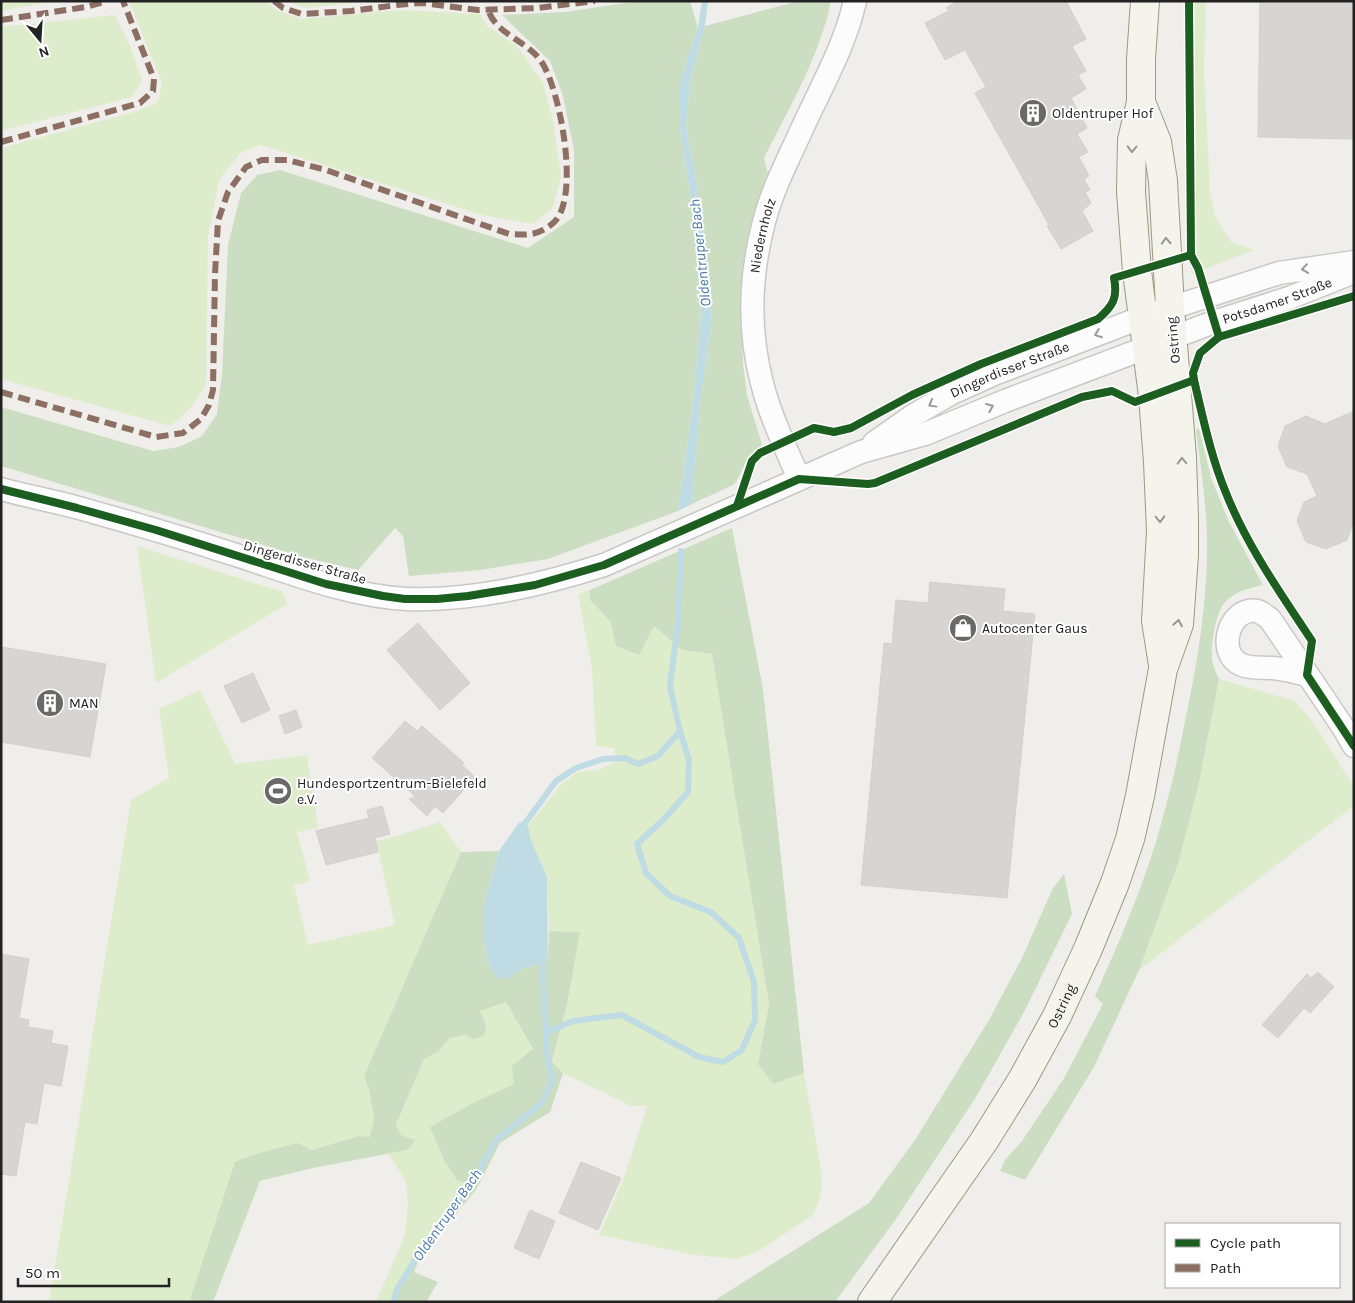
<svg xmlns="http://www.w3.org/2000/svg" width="1355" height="1303" viewBox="0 0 1355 1303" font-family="Karla,sans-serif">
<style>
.grass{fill:#ddeccb}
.forest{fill:#cbdec1}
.water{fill:#bfdbe3}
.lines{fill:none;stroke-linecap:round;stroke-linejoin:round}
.stream{stroke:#bfdbe3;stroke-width:6}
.building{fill:#d7d4d2;stroke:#d3d0cc}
.minor-casing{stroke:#c9c8c7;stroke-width:25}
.secondary-casing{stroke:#999a82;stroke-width:30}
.minor{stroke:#fdfcfc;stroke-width:22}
.secondary{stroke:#f4f4ed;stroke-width:28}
.quiet{stroke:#8d6e63;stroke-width:6;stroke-dasharray:12 6;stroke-linecap:butt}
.cycleway-casing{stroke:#fff;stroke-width:11}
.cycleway{stroke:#1b5e20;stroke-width:8}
.oneway{stroke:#969692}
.oneway2{stroke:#9a9a9a}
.labels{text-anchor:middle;stroke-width:4;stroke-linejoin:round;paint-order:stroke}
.poi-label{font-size:14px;fill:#222;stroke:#fff;text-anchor:start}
.street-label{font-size:14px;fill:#222;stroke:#fff}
.water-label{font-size:15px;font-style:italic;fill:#4a7aab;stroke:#fff}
</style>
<rect width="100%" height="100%" fill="#f0eeeb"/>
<g class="grass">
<polygon points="1,1 54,1 1,11"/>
<path d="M 129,1 L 266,1 L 276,10 L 301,19 L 400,10 L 480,14 L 487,26 L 517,46 L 543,83 L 553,121 L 561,177 L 552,209 L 533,224 L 482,215 L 261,145 L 240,153 L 219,180 L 208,237 L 206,383 C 195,404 190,411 170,426 L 1,379 L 1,148 L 138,111 L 158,102 L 162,83 Z"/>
<polygon points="286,1 371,1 306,8"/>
<polygon points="1184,1 1206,1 1204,70 1210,191 1215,217 1231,242 1254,250 1192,274 1187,244 1186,220"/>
<polygon points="115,15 130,46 142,80 132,97 1,131 1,27"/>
<polygon points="137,546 283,592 287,604 156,683"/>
<polygon points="590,590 590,600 611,622 654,626 682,650 712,654 769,1004 758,1064 773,1084 804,1073 821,1170 822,1187 817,1207 810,1217 757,1252 736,1259 695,1255 599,1235 625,1175 647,1106 631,1106 563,1073 552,1063 567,1005 580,932 549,931 547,877 531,840 528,826 561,784 578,772 597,770 616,762 614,748 596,746 592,669 578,594"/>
<polygon points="1219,679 1295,701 1315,725 1354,787 1354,806 1139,970 1178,864 1199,783"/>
<polygon points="200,690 235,764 307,755 318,828 297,832 310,881 294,885 308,945 395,925 376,841 397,836 440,822 461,852 364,1076 369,1089 374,1120 370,1137 359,1136 312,1150 256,1154 190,1301 195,1302 49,1302 131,800 169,778 159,709"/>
<polygon points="506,1002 533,1050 513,1066 514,1084 473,1103 431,1127 445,1162 457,1180 465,1183 406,1269 393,1292 390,1302 376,1302 405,1235 408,1204 405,1179 388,1154 408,1150 415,1140 401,1135 396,1126 424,1059 438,1052 450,1038 465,1035 475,1039 486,1025 480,1011"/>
</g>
<g class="forest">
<polygon points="639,1 690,1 698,28 680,82 680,129 694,219 701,311 693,404 678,511 548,559 480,570 409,576 403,536 395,528 358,570 303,557 1,466 1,407 153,451 179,447 202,436 217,414 222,375 228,245 241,193 257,175 280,170 528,248 574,217 574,150 563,96 550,61 502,15 565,12"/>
<path d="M 799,1 L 830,1 C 830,12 826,21 823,31 C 809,75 785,116 764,158 L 768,174 L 749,235 L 741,298 L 743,363 L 747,395 L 762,445 L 747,459 L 737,481 L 733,485 L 692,504 L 700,402 L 712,320 L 702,218 L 695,175 L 686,127 L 690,82 L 705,26 Z"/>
<path d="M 1199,428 L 1211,478 L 1229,522 L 1263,585 C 1249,588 1236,591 1225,602 C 1216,612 1211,643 1212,657 C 1212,665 1216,672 1219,679 L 1199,783 L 1178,864 L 1139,970 L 1094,1067 L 1025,1180 L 1000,1171 L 1005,1160 L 1022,1141 L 1063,1080 L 1103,1004 L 1095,996 C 1117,947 1139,896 1155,845 C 1168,802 1178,759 1186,716 C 1198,660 1207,604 1207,546 C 1207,507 1201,468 1196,430 Z"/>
<polygon points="732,528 763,689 804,1073 773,1084 758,1064 769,1004 712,654 682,650 654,626 639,655 616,646 611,622 590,600 590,590"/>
<polygon points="499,851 484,904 484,941 488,962 507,979 523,968 548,962 549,931 580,932 567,1005 552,1062 563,1073 550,1112 500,1143 476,1190 420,1257 414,1272 438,1282 426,1302 390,1302 393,1292 406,1269 465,1183 457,1180 445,1162 430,1127 473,1103 514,1084 512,1066 533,1049 506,1002 480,1011 486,1025 484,1036 474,1039 465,1035 450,1038 438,1052 424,1059 396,1125 401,1135 415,1140 408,1150 313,1168 260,1181 213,1302 190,1300 235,1162 256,1154 297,1143 312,1150 359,1136 370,1137 374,1119 369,1089 364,1076 461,852"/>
<polygon points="1064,874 1072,914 1023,1014 976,1097 896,1219 835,1302 712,1302 869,1203 915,1140 989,1020 1022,958 1053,888"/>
</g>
<g class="water">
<polygon points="702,1 708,1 705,26 690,82 686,127 695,175 702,218 712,320 700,402 692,504 678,511 693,404 701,311 694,219 680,129 680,82 698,28"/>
<polygon points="520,821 523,826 528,826 531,840 547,877 548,962 523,968 507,979 496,977 488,962 484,941 484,904 499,851"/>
</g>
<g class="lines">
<g class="stream">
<polyline points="521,833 523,826 556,781 576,768 603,759 625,758 638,764 658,756 680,731 670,686 678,624 681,551"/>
<polyline points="546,1033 573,1021 622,1015 699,1057 723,1062 742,1050 755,1020 754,982 739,938 711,912 670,896 646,873 637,844 664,819 688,792 689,760 680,731"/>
<polyline points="394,1302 396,1291 418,1255 470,1187 496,1140 541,1104 553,1079 548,1064 542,962 540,955"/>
</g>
</g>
<g class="building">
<polygon points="958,1 1066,1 1086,39 1072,46 1086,71 1078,75 1086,89 1071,98 1087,128 1077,134 1088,152 1079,157 1089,176 1084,179 1090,190 1085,192 1091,203 1082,211 1093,231 1061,249 1047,226 1049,225 975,93 986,87 965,50 945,60 925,23 949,11 946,8"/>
<polygon points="1260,1 1354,1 1354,139 1258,137"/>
<polygon points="1354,411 1354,521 1347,540 1326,549 1306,542 1297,521 1304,502 1317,496 1307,474 1287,467 1278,446 1285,426 1306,416 1325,424"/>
<polygon points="930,582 1005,589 1003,611 1035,614 1007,898 861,885 884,643 892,644 896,600 928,603"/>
<polygon points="418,623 470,683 440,710 387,650"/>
<polygon points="1,647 106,664 90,757 1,742"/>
<polygon points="253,673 270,710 242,723 224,686"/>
<polygon points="296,710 302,727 285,734 279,716"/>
<polygon points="405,721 417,731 422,726 464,763 462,765 475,777 443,813 435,806 427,816 409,799 416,797 372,758"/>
<polygon points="382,806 390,834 375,838 378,852 326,865 316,831 369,818 367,810"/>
<polygon points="1,954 29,959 19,1018 29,1020 28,1027 53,1031 51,1043 68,1046 61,1086 44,1083 37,1124 25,1122 16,1176 1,1174"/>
<polygon points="1318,972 1334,987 1310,1013 1304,1008 1278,1038 1262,1025 1307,974 1311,978"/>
<polygon points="581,1162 621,1178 598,1230 559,1213"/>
<polygon points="530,1210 555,1221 539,1259 514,1248"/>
</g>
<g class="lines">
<defs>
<g id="minor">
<path id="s1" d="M 874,443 L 914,415 L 952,393 L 994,374 L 1143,317 L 1279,273 L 1354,262"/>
<path id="s2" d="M 799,479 C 786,448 770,416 762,383 C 748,330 750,275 764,222 C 772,190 788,160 801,131 C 820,89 845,46 855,1"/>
<path id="s3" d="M 1,489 C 27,496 53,501 79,508 C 125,521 171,534 217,549 C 277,567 343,596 407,599 C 474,601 541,585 604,565 L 861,452 L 925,434 L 1005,401 L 1214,322 L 1289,298 L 1354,272"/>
<path d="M 1307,675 C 1295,672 1284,669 1273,668 C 1262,667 1252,669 1242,665 C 1215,654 1229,606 1257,611 C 1261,612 1266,616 1270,619 L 1343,727 L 1354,746"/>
</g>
<g id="secondary">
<polyline points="1145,1 1141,59 1141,102 1132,140 1131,192 1137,271 1153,396 1158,462 1161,531 1156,621 1163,665"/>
<path id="s4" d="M 872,1302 L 984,1141 L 1022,1080 L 1057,1016 L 1088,949 L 1115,883 L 1130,839 L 1140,796 L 1163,669 L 1179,624 L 1184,555 L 1184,518 L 1182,457 L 1170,307 L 1163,181 L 1157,142 L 1141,102"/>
</g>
</defs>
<use href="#minor" class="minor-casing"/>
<use href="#secondary" class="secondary-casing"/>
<use href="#minor" class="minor"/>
<use href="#secondary" class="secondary"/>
<g class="quiet">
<polyline points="274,1 283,8 302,14 351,11 397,5 421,3 478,10 538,8 595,1"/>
<polyline points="1,20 86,7 107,1"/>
<polyline points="1,142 140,103 153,91 154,79 123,1"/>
<path d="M 1,392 L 156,437 L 183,433 L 201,419 L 209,405 L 213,390 L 215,274 L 218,221 L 228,192 L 246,167 L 262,160 L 287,160 L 326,170 L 509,234 C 526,235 538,236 552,224 C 582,202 560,88 541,61 C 527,41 494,33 488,9"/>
</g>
<defs>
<g id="cycleway">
<polyline points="1189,1 1191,255 1198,268 1219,337"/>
<path d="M 1354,296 L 1219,337 L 1200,353 L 1193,373 L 1194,380 C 1203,418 1211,457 1226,493 C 1247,546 1281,594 1312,641 L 1307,675 L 1354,746"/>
<polyline points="1,489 77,508 156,530 326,584 383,596 405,599 437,599 468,596 535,585 604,565 799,479 868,484 875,483 1082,397 1112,391 1135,402 1194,380"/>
<path d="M 737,506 L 752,461 L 760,453 L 814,428 L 834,432 L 851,428 L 912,395 L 981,364 L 1098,319 C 1113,306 1118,298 1114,278 L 1191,255"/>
</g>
</defs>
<use href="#cycleway" class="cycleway-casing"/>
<use href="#cycleway" class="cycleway"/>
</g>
<defs><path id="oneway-chevron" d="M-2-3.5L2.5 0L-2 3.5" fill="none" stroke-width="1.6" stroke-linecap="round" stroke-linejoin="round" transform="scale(1.25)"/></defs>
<g class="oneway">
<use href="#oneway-chevron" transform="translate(1132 149) rotate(91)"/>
<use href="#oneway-chevron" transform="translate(1166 241) rotate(-93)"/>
<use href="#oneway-chevron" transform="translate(1182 461) rotate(-92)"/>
<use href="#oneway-chevron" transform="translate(1160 519) rotate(88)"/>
<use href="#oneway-chevron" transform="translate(1178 623) rotate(-80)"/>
</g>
<g class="oneway2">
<use href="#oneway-chevron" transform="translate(1305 269) rotate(172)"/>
<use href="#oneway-chevron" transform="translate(1098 334) rotate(159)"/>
<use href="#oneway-chevron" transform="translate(932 404) rotate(151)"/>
<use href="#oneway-chevron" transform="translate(990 407) rotate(-23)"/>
</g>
<defs>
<symbol id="building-disc" viewBox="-11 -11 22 22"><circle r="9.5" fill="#6a6968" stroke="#fff"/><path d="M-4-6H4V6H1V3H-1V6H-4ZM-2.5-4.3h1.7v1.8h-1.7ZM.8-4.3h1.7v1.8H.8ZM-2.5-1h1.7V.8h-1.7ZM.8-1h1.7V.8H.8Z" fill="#fff"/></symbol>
<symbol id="shop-disc" viewBox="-11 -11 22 22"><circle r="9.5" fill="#6a6968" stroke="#fff"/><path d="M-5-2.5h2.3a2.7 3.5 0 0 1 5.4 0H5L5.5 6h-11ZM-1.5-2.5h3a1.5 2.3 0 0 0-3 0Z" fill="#fff"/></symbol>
<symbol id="stadium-disc" viewBox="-11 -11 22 22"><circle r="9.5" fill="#6a6968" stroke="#fff"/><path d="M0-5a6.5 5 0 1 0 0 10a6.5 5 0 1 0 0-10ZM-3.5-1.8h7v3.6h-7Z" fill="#fff"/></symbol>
</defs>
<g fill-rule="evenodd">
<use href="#building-disc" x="1017" y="97" width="32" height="32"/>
<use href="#shop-disc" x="947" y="612" width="32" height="32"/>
<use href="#building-disc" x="34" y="687" width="32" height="32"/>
<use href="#stadium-disc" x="262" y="775" width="32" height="32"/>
</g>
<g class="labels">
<g class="poi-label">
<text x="1052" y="118">Oldentruper Hof</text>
<text x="982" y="633">Autocenter Gaus</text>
<text x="69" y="708">MAN</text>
<text x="297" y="788">Hundesportzentrum-Bielefeld<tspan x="297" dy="16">e.V.</tspan></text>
</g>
<g class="street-label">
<text dy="5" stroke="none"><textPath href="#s2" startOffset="252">Niedernholz</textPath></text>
<text dy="5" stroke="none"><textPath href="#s3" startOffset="1346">Potsdamer Straße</textPath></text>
<text transform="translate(1173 340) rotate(-95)" y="5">Ostring</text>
<text dy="5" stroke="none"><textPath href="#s1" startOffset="155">Dingerdisser Straße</textPath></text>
<text transform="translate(305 562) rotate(16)" y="5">Dingerdisser Straße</text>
<text dy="5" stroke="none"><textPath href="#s4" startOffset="352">Ostring</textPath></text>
</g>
<g class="water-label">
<text transform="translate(700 253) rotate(-96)" y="5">Oldentruper Bach</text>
<text transform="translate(447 1215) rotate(-55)" y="5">Oldentruper Bach</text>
</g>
</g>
<rect width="1355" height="1303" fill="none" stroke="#222222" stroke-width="5"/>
<rect x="1165" y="1223" width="175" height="65" fill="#ffffff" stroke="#a7a7a7"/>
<rect x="1175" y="1239" width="25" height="8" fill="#1b5e20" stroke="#a7a7a7"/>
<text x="1210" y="1248" font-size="15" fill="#222222">Cycle path</text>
<rect x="1175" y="1264" width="25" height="8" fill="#8d6e63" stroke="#a7a7a7"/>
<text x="1210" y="1273" font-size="15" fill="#222222">Path</text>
<g transform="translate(40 40) rotate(162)" stroke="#ffffff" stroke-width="4" paint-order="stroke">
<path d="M0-4L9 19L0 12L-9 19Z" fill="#222222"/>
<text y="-8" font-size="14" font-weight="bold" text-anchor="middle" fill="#222222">N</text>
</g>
<path d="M18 1278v8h151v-8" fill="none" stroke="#222222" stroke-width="2.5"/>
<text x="25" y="1278" font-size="15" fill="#222222" stroke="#ffffff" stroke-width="4" paint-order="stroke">50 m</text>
</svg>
